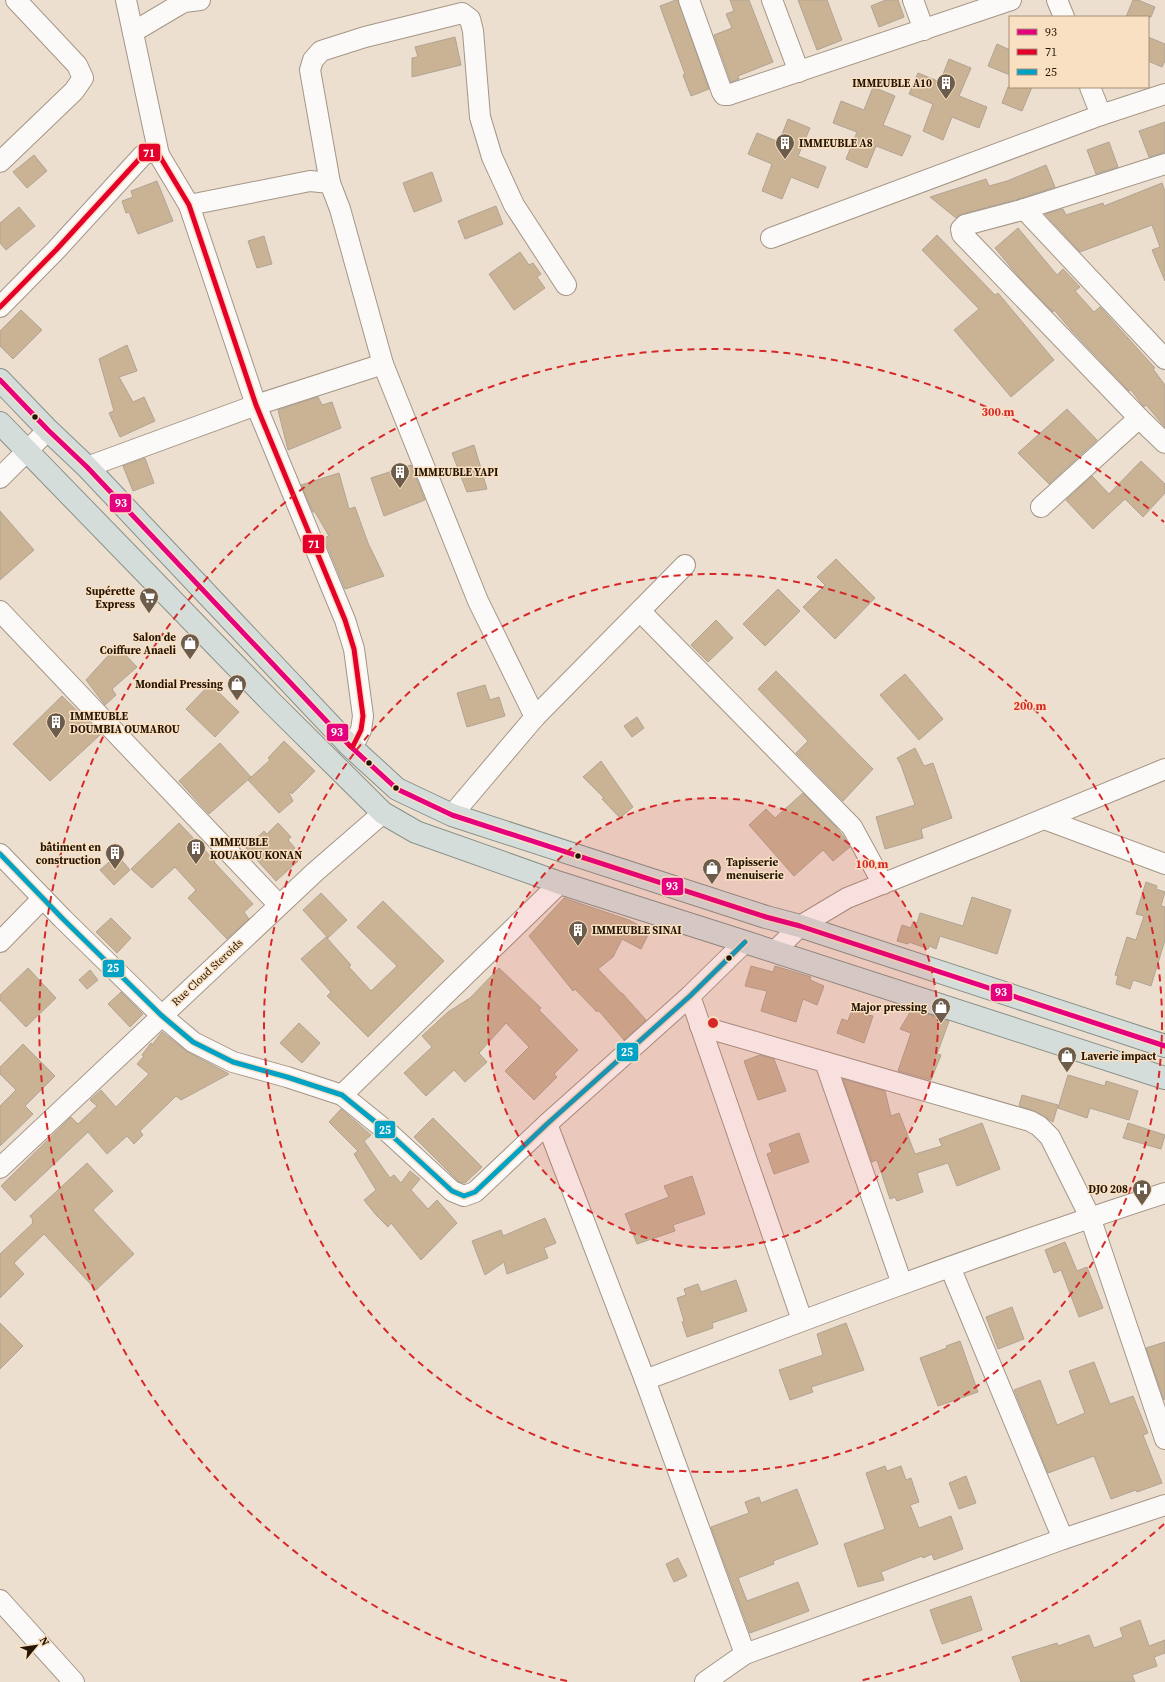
<svg xmlns="http://www.w3.org/2000/svg" width="1165" height="1682" viewBox="0 0 1165 1682" font-family="'Source Serif 4',serif">
<style>
.building{fill:#cab395;stroke:#b1a394}
.lines{fill:none;stroke-linecap:round;stroke-linejoin:round}
.minor-casing{stroke:#a49686;stroke-width:22}
.major-casing{stroke:#889188;stroke-width:24}
.minor{stroke:#fcfaf8;stroke-width:20}
.major{stroke:#d5ddda;stroke-width:22}
.bus-1-casing{stroke:#fae0c3;stroke-width:8}
.bus-2-casing{stroke:#fae0c3;stroke-width:8}
.bus-3-casing{stroke:#fae0c3;stroke-width:8}
.bus-1{stroke:#e5007d;stroke-width:5}
.bus-2{stroke:#e4002b;stroke-width:5}
.bus-3{stroke:#02a2c4;stroke-width:5}
.ring{fill:none;stroke:#d62828;stroke-width:2;stroke-dasharray:7 5}
.bus-dot{fill:#251604;stroke:#fae0c3;stroke-width:1.5}
.labels{text-anchor:middle;stroke-width:3;stroke-linejoin:round;paint-order:stroke}
.poi-label{font-size:11px;font-weight:bold;fill:#251604;stroke:#fae0c3;text-anchor:end}
.street-label{font-size:11px;fill:#251604;stroke:#fae0c3}
.centre{fill:#d62828;stroke:#fae0c3;stroke-width:2}
.ring-label{font-size:12px;text-anchor:middle;font-weight:bold;fill:#d62828;stroke:#fae0c3;stroke-width:3;stroke-linejoin:round;paint-order:stroke}
.line-badge{stroke:#fae0c3;stroke-width:1.5}
.badge-label{font-size:11px;text-anchor:middle;font-weight:bold;fill:#fff}
</style>
<rect width="100%" height="100%" fill="#eddfd0"/>
<g class="building">
<polygon points="676,0 678,0 709,89 691,96 683,75 685,74 660,6"/>
<polygon points="730,0 749,0 773,62 738,76 739,79 731,82 714,35 732,28 726,14 734,11"/>
<polygon points="798,0 827,0 842,40 817,50"/>
<polygon points="886,0 898,0 904,17 879,27 871,6"/>
<polygon points="1133,0 1138,0 1155,7 1151,17 1126,17"/>
<polygon points="455,37 461,65 412,77 412,58 418,57 415,47"/>
<polygon points="1148,37 1165,44 1165,61 1162,67 1148,61"/>
<polygon points="997,44 1010,50 1010,75 988,66"/>
<polygon points="949,59 971,68 959,96 987,107 979,128 952,117 943,140 923,131 933,104 909,94 918,73 940,82"/>
<polygon points="873,87 895,96 883,125 911,136 902,156 876,146 867,168 846,159 857,132 833,123 841,101 864,110"/>
<polygon points="1008,87 1032,87 1022,111 1002,103"/>
<polygon points="788,119 810,128 798,156 826,167 818,188 791,177 782,199 762,191 772,164 748,154 757,133 779,142"/>
<polygon points="1165,122 1165,152 1149,157 1139,131"/>
<polygon points="1109,142 1118,167 1096,174 1087,150"/>
<polygon points="34,155 47,171 27,188 13,172"/>
<polygon points="1046,165 1055,187 1015,200 962,214 956,218 930,197 986,179 989,186 1007,181"/>
<polygon points="432,172 442,201 414,212 403,183"/>
<polygon points="157,181 173,221 138,234 129,212 126,213 122,201 133,197 131,191"/>
<polygon points="1162,183 1165,191 1165,281 1152,250 1160,247 1152,225 1080,252 1045,214 1063,209 1066,215 1103,203 1104,206"/>
<polygon points="496,206 503,224 465,239 458,221"/>
<polygon points="19,207 35,226 6,250 0,243 0,223"/>
<polygon points="1018,228 1057,275 1063,269 1080,287 1075,291 1094,312 1100,307 1155,368 1153,369 1165,385 1165,427 1146,405 1144,407 1131,390 1129,391 1072,331 1054,310 1053,312 1019,277 995,248"/>
<polygon points="937,235 995,295 998,293 1054,360 1011,397 954,330 979,309 922,250"/>
<polygon points="264,236 272,264 257,268 248,241"/>
<polygon points="520,252 529,265 533,263 541,274 537,277 545,288 514,310 489,274"/>
<polygon points="21,310 42,330 13,359 0,346 0,331"/>
<polygon points="127,345 137,371 119,377 133,402 144,397 155,421 120,437 109,413 114,411 99,359"/>
<polygon points="318,397 322,405 332,402 341,428 288,450 278,410"/>
<polygon points="1067,409 1097,440 1049,484 1018,453"/>
<polygon points="474,445 487,489 467,492 452,453"/>
<polygon points="145,458 154,483 133,491 123,466"/>
<polygon points="1141,461 1165,484 1165,493 1143,517 1125,499 1093,529 1066,500 1092,476 1109,494"/>
<polygon points="411,465 425,500 384,516 371,478"/>
<polygon points="339,473 349,509 355,507 368,543 384,576 345,589 324,538 329,536 315,512 313,512 301,485"/>
<polygon points="0,511 34,550 0,580"/>
<polygon points="836,559 875,598 835,639 803,607 825,585 817,577"/>
<polygon points="778,589 800,611 765,646 743,624"/>
<polygon points="716,620 733,638 708,662 691,645"/>
<polygon points="117,646 137,667 112,689 116,695 105,705 86,680"/>
<polygon points="776,671 873,769 843,801 796,753 808,741 758,689"/>
<polygon points="905,674 943,719 919,740 880,695"/>
<polygon points="210,684 239,712 215,737 186,709"/>
<polygon points="485,685 490,700 499,697 505,716 467,727 457,693"/>
<polygon points="62,696 101,734 50,781 13,744"/>
<polygon points="637,717 644,728 632,737 624,726"/>
<polygon points="284,741 315,771 292,794 290,792 289,793 293,801 279,813 248,780 270,760 268,758"/>
<polygon points="220,743 251,777 209,814 179,781"/>
<polygon points="915,748 924,766 933,763 952,818 921,829 923,838 885,849 876,817 915,805 901,765 897,758"/>
<polygon points="601,761 633,807 620,818 602,799 604,798 583,777"/>
<polygon points="803,793 835,826 844,837 850,847 833,861 823,850 794,876 749,825 766,809 775,818"/>
<polygon points="179,823 215,861 214,862 253,904 244,912 249,919 227,939 188,898 196,890 175,867 152,888 131,869"/>
<polygon points="278,823 291,837 288,840 295,848 290,853 298,861 276,881 246,848 264,831 267,834"/>
<polygon points="117,855 130,870 114,885 100,870"/>
<polygon points="1146,882 1157,886 1156,889 1165,892 1161,906 1165,907 1165,940 1151,986 1133,980 1130,989 1116,984 1118,976 1115,975 1127,937 1136,940 1144,916 1136,914"/>
<polygon points="321,893 347,920 328,938 303,910"/>
<polygon points="972,897 1011,910 997,954 940,936 936,949 929,946 928,949 909,942 908,944 897,941 902,925 911,928 913,922 917,923 920,913 963,926"/>
<polygon points="564,898 629,920 650,931 641,949 622,939 613,957 598,969 621,993 622,993 646,1020 624,1040 598,1010 597,1012 575,989 573,991 529,936"/>
<polygon points="383,901 444,961 368,1037 327,996 331,992 301,959 326,937 351,965 349,967 371,991 397,966 357,927"/>
<polygon points="111,918 131,938 117,953 96,932"/>
<polygon points="751,966 773,972 775,966 811,977 810,980 824,986 817,1005 803,999 796,1022 761,1011 767,991 745,986"/>
<polygon points="28,968 56,998 26,1027 0,1000 0,995"/>
<polygon points="499,968 541,1008 539,1010 578,1050 554,1074 557,1077 534,1100 505,1071 529,1047 506,1023 479,1053 487,1062 465,1082 454,1070 426,1096 404,1073 432,1047 422,1036 448,1012 470,998"/>
<polygon points="90,970 98,980 87,989 79,980"/>
<polygon points="121,992 143,1014 130,1027 108,1004"/>
<polygon points="853,1007 866,1011 865,1014 873,1016 864,1043 837,1033 842,1019 848,1021"/>
<polygon points="912,1009 949,1021 937,1054 941,1055 931,1080 898,1071 911,1033 900,1029"/>
<polygon points="299,1023 320,1043 302,1063 280,1043"/>
<polygon points="162,1032 188,1052 229,1074 181,1100 176,1096 140,1131 143,1135 134,1144 127,1136 107,1154 88,1132 15,1201 1,1186 71,1117 78,1124 97,1106 90,1100 101,1090 116,1107 149,1074 137,1064 144,1056 142,1055 151,1043 152,1045"/>
<polygon points="23,1044 55,1076 25,1106 33,1114 0,1146 0,1106 16,1090 0,1074 0,1067"/>
<polygon points="760,1055 774,1059 786,1091 758,1100 744,1061"/>
<polygon points="1068,1075 1105,1086 1106,1081 1138,1091 1129,1120 1090,1108 1087,1118 1058,1108"/>
<polygon points="843,1079 885,1091 891,1116 899,1113 915,1154 942,1146 939,1139 982,1123 1000,1169 957,1186 948,1163 917,1173 923,1192 897,1201 895,1197 890,1199 877,1160 872,1162"/>
<polygon points="1022,1095 1058,1105 1053,1122 1035,1111 1019,1106"/>
<polygon points="341,1109 371,1135 364,1141 390,1178 394,1175 401,1183 410,1171 420,1179 411,1190 428,1209 437,1200 457,1223 421,1260 391,1223 388,1227 376,1215 364,1200 376,1190 354,1154 358,1151 329,1122"/>
<polygon points="433,1118 482,1167 465,1183 459,1182 414,1137"/>
<polygon points="1128,1123 1165,1135 1161,1149 1123,1138"/>
<polygon points="799,1133 809,1162 774,1174 767,1154 772,1152 769,1144"/>
<polygon points="87,1163 113,1191 93,1210 134,1254 96,1290 44,1234 14,1263 24,1274 0,1298 0,1254 33,1223 32,1221 33,1220 30,1216"/>
<polygon points="692,1176 705,1214 673,1225 675,1231 637,1244 625,1214 669,1197 664,1186"/>
<polygon points="545,1218 556,1243 544,1248 548,1258 507,1274 504,1262 485,1275 472,1241 501,1230 503,1236"/>
<polygon points="1065,1242 1077,1271 1087,1267 1103,1308 1079,1317 1061,1270 1054,1273 1045,1250"/>
<polygon points="736,1280 747,1311 712,1323 713,1328 687,1337 682,1322 684,1321 677,1298 686,1295 684,1289 698,1284 701,1292"/>
<polygon points="1012,1307 1024,1339 998,1349 986,1317"/>
<polygon points="0,1323 23,1346 0,1369"/>
<polygon points="846,1323 864,1370 811,1387 813,1392 790,1400 779,1370 823,1355 817,1334"/>
<polygon points="960,1341 978,1392 938,1406 920,1358 947,1348 946,1346"/>
<polygon points="1165,1342 1165,1399 1164,1400 1146,1348"/>
<polygon points="1094,1362 1110,1404 1133,1396 1148,1433 1143,1435 1162,1483 1137,1492 1136,1490 1111,1499 1094,1456 1048,1473 1014,1390 1040,1380 1057,1425 1085,1413 1069,1371"/>
<polygon points="885,1466 887,1471 901,1466 906,1480 911,1478 919,1502 910,1505 919,1528 951,1516 963,1549 934,1560 932,1554 923,1558 922,1556 881,1572 884,1580 858,1587 844,1544 885,1529 866,1473"/>
<polygon points="966,1476 976,1503 959,1509 949,1483"/>
<polygon points="797,1489 818,1544 773,1561 774,1564 738,1578 747,1601 798,1582 809,1611 750,1633 711,1527 749,1513 745,1502 759,1497 761,1503"/>
<polygon points="678,1558 687,1576 674,1582 666,1564"/>
<polygon points="971,1596 982,1630 942,1644 930,1610"/>
<polygon points="1140,1620 1149,1646 1165,1640 1165,1653 1154,1657 1157,1666 1132,1675 1135,1682 1021,1682 1012,1657 1057,1643 1058,1646 1089,1635 1094,1648 1123,1637 1120,1628"/>
</g>
<g class="lines">
<defs>
<g id="minor">
<polyline points="126,0 159,155"/>
<polyline points="689,0 722,92 724,95 728,95 1011,0"/>
<polyline points="772,0 799,72"/>
<polyline points="913,0 924,30"/>
<polyline points="1057,0 1064,17"/>
<polyline points="133,32 177,6 184,2 200,0"/>
<polyline points="1090,87 1101,115"/>
<polyline points="0,162 74,91 83,78 77,65 16,0"/>
<polyline points="1165,164 1018,211 965,225 961,229 962,234 1139,418 1165,443"/>
<polyline points="330,183 310,70 313,60 321,51 365,37 462,13 470,19 473,31 480,117 492,157 514,205 566,285"/>
<polyline points="189,205 310,181 330,183 340,209 383,364 478,601 535,717"/>
<polyline points="1024,209 1165,359"/>
<polyline points="771,238 1101,115 1165,94"/>
<polyline points="0,307 56,250 143,155 151,152 159,155 189,205 256,405 345,620 354,649 363,716 361,730 353,746 350,746"/>
<polyline points="87,467 256,405 383,364"/>
<polyline points="0,478 48,430"/>
<polyline points="1041,507 1139,418"/>
<polyline points="0,611 279,905"/>
<polyline points="640,611 852,827 883,884"/>
<polyline points="452,815 535,717 685,565"/>
<polyline points="1044,819 1165,864"/>
<polyline points="0,854 63,919 161,1015 193,1042 233,1062 287,1077 342,1095 389,1133 452,1191 464,1196 475,1192 547,1124 690,996 745,942"/>
<polyline points="0,942 43,898"/>
<polyline points="775,951 800,926 847,898 1012,832 1165,769"/>
<polyline points="690,996 802,1320"/>
<polyline points="700,1026 1030,1121 1039,1126 1050,1137 1090,1217 1165,1439"/>
<polyline points="825,1062 902,1284"/>
<polyline points="342,1095 560,883"/>
<polyline points="547,1124 645,1380 745,1654"/>
<polyline points="0,1168 315,872 383,813"/>
<polyline points="950,1267 1063,1539"/>
<path d="M 645,1380 C 817,1315 990,1250 1165,1193"/>
<polyline points="0,1600 74,1682"/>
<polyline points="705,1682 745,1654 1063,1539 1165,1505"/>
</g>
<g id="major">
<polyline points="0,380 48,430 87,467 350,746 397,789 452,815 766,917 800,926 1165,1046"/>
<polyline points="0,423 272,703 383,813 416,832 560,883 745,942 1165,1078"/>
</g>
</defs>
<use href="#minor" class="minor-casing"/>
<use href="#major" class="major-casing"/>
<use href="#minor" class="minor"/>
<use href="#major" class="major"/>
<defs>
<polyline id="bus-1" points="0,380 48,430 87,467 350,746 397,789 452,815 766,917 800,926 1165,1046"/>
<polyline id="bus-2" points="0,307 56,250 143,155 151,152 159,155 189,205 256,405 345,620 354,649 363,716 361,730 353,746 350,746"/>
<polyline id="bus-3" points="0,854 63,919 161,1015 193,1042 233,1062 287,1077 342,1095 389,1133 452,1191 464,1196 475,1192 547,1124 690,996 745,942"/>
</defs>
<use href="#bus-1" class="bus-1-casing"/>
<use href="#bus-2" class="bus-2-casing"/>
<use href="#bus-3" class="bus-3-casing"/>
<use href="#bus-1" class="bus-1"/>
<use href="#bus-2" class="bus-2"/>
<use href="#bus-3" class="bus-3"/>
</g>
<circle cx="713" cy="1023" r="225" fill="#d62828" fill-opacity=".12"/>
<g class="ring">
<circle cx="713" cy="1023" r="225"/>
<circle cx="713" cy="1023" r="449"/>
<path d="M1164 1524A674 674 0 0 1 859 1681M567 1681A674 674 0 1 1 1164 522"/>
</g>
<defs>
<symbol id="building-pin" viewBox="-11 -11 22 30"><path d="M0 17L-7.5 6A9.5 9.5 0 1 1 7.5 6Z" fill="#6b5c4b" stroke="#fae0c3"/><path d="M-4-6H4V6H1V3H-1V6H-4ZM-2.5-4.3h1.7v1.8h-1.7ZM.8-4.3h1.7v1.8H.8ZM-2.5-1h1.7V.8h-1.7ZM.8-1h1.7V.8H.8Z" fill="#fff"/></symbol>
<symbol id="supermarket-pin" viewBox="-11 -11 22 30"><path d="M0 17L-7.5 6A9.5 9.5 0 1 1 7.5 6Z" fill="#6b5c4b" stroke="#fae0c3"/><path d="M-6-5.5h2.5l.6 2H6L4.5 2H-2.5L-4.4-4H-6ZM-1.5 3.2a1.3 1.3 0 1 0 .1 0ZM3 3.2a1.3 1.3 0 1 0 .1 0Z" fill="#fff"/></symbol>
<symbol id="shop-pin" viewBox="-11 -11 22 30"><path d="M0 17L-7.5 6A9.5 9.5 0 1 1 7.5 6Z" fill="#6b5c4b" stroke="#fae0c3"/><path d="M-5-2.5h2.3a2.7 3.5 0 0 1 5.4 0H5L5.5 6h-11ZM-1.5-2.5h3a1.5 2.3 0 0 0-3 0Z" fill="#fff"/></symbol>
<symbol id="hospital-pin" viewBox="-11 -11 22 30"><path d="M0 17L-7.5 6A9.5 9.5 0 1 1 7.5 6Z" fill="#6b5c4b" stroke="#fae0c3"/><path d="M-5-5h3v3.5h4V-5h3V5h-3V1.5h-4V5h-3Z" fill="#fff"/></symbol>
</defs>
<g fill-rule="evenodd">
<use href="#building-pin" x="935" y="72" width="22" height="30"/>
<use href="#building-pin" x="774" y="132" width="22" height="30"/>
<use href="#building-pin" x="389" y="461" width="22" height="30"/>
<use href="#supermarket-pin" x="138" y="586" width="22" height="30"/>
<use href="#shop-pin" x="179" y="632" width="22" height="30"/>
<use href="#shop-pin" x="226" y="673" width="22" height="30"/>
<use href="#building-pin" x="45" y="711" width="22" height="30"/>
<use href="#building-pin" x="185" y="837" width="22" height="30"/>
<use href="#building-pin" x="104" y="842" width="22" height="30"/>
<use href="#shop-pin" x="701" y="857" width="22" height="30"/>
<use href="#building-pin" x="567" y="919" width="22" height="30"/>
<use href="#shop-pin" x="930" y="996" width="22" height="30"/>
<use href="#shop-pin" x="1056" y="1045" width="22" height="30"/>
<use href="#hospital-pin" x="1131" y="1178" width="22" height="30"/>
</g>
<g class="bus-dot">
<circle cx="35" cy="417" r="3.5"/>
<circle cx="369" cy="763" r="3.5"/>
<circle cx="396" cy="788" r="3.5"/>
<circle cx="578" cy="856" r="3.5"/>
<circle cx="729" cy="958" r="3.5"/>
</g>
<g class="labels">
<g class="poi-label">
<text x="932" y="87">IMMEUBLE A10</text>
<text x="799" y="147" text-anchor="start">IMMEUBLE A8</text>
<text x="414" y="476" text-anchor="start">IMMEUBLE YAPI</text>
<text x="135" y="595">Supérette<tspan x="135" dy="13">Express</tspan></text>
<text x="176" y="641">Salon de<tspan x="176" dy="13">Coiffure Anaeli</tspan></text>
<text x="223" y="688">Mondial Pressing</text>
<text x="70" y="720" text-anchor="start">IMMEUBLE<tspan x="70" dy="13">DOUMBIA OUMAROU</tspan></text>
<text x="210" y="846" text-anchor="start">IMMEUBLE<tspan x="210" dy="13">KOUAKOU KONAN</tspan></text>
<text x="101" y="851">bâtiment en<tspan x="101" dy="13">construction</tspan></text>
<text x="726" y="866" text-anchor="start">Tapisserie<tspan x="726" dy="13">menuiserie</tspan></text>
<text x="592" y="934" text-anchor="start">IMMEUBLE SINAI</text>
<text x="927" y="1011">Major pressing</text>
<text x="1081" y="1060" text-anchor="start">Laverie impact</text>
<text x="1128" y="1193">DJO 208</text>
</g>
<g class="street-label">
<text transform="translate(207 972) rotate(-43)" y="4">Rue Cloud Steroids</text>
</g>
</g>
<circle cx="713" cy="1023" r="6" class="centre"/>
<g class="ring-label">
<text x="998" y="416">300 m</text>
<text x="1030" y="710">200 m</text>
<text x="872" y="868">100 m</text>
</g>
<g class="line-badge">
<rect x="138" y="143" width="23" height="19" rx="4" fill="#e4002b"/>
<rect x="109" y="493" width="23" height="20" rx="4" fill="#e5007d"/>
<rect x="302" y="534" width="23" height="20" rx="4" fill="#e4002b"/>
<rect x="326" y="723" width="23" height="19" rx="4" fill="#e5007d"/>
<rect x="661" y="877" width="23" height="19" rx="4" fill="#e5007d"/>
<rect x="102" y="959" width="23" height="19" rx="4" fill="#02a2c4"/>
<rect x="990" y="983" width="23" height="19" rx="4" fill="#e5007d"/>
<rect x="616" y="1042" width="23" height="20" rx="4" fill="#02a2c4"/>
<rect x="374" y="1120" width="22" height="19" rx="4" fill="#02a2c4"/>
</g>
<g class="badge-label">
<text x="149" y="157">71</text>
<text x="121" y="507">93</text>
<text x="314" y="548">71</text>
<text x="337" y="736">93</text>
<text x="672" y="890">93</text>
<text x="113" y="972">25</text>
<text x="1001" y="996">93</text>
<text x="627" y="1056">25</text>
<text x="385" y="1134">25</text>
</g>
<rect x="1009" y="16" width="140" height="72" fill="#fae0c3" stroke="#a58f77"/>
<rect x="1017" y="29" width="20" height="6" fill="#e5007d" stroke="#a58f77"/>
<text x="1045" y="36" font-size="12" fill="#251604">93</text>
<rect x="1017" y="49" width="20" height="6" fill="#e4002b" stroke="#a58f77"/>
<text x="1045" y="56" font-size="12" fill="#251604">71</text>
<rect x="1017" y="69" width="20" height="6" fill="#02a2c4" stroke="#a58f77"/>
<text x="1045" y="76" font-size="12" fill="#251604">25</text>
<g transform="translate(36 1646) rotate(61)" stroke="#fae0c3" stroke-width="3" paint-order="stroke">
<path d="M0-3L7 15L0 10L-7 15Z" fill="#251604"/>
<text y="-6" font-size="11" font-weight="bold" text-anchor="middle" fill="#251604">N</text>
</g>
</svg>
